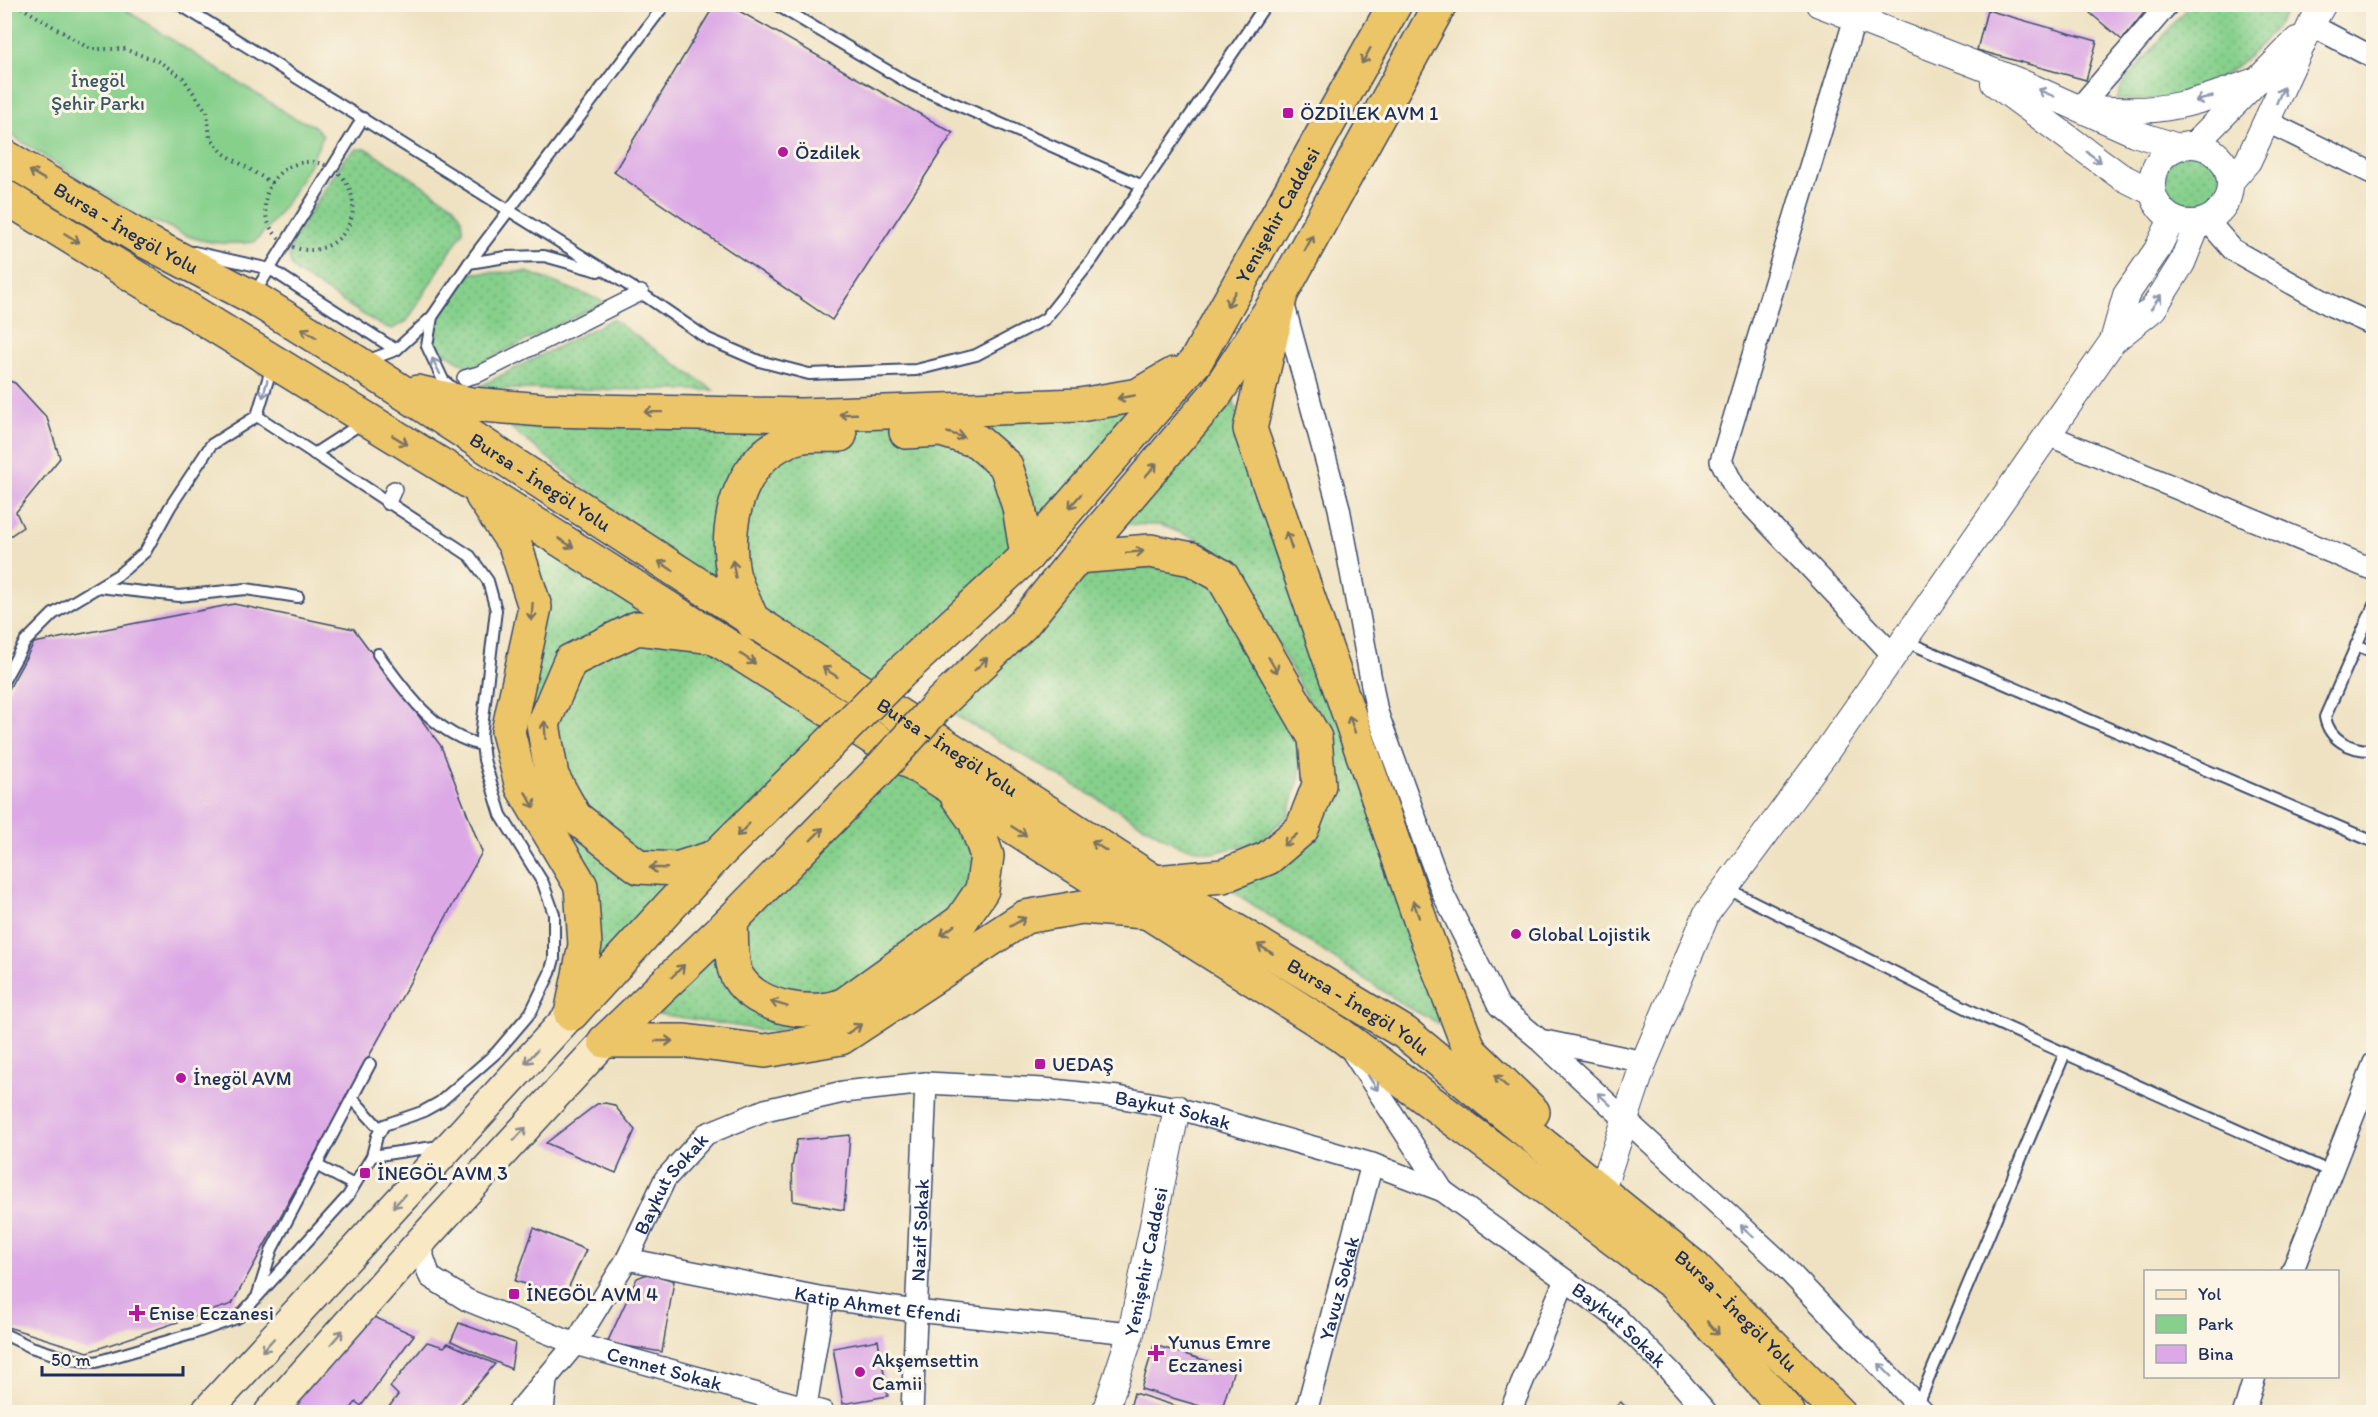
<svg xmlns="http://www.w3.org/2000/svg" width="2378" height="1417" viewBox="0 0 2378 1417" font-family="Itim,sans-serif">
<style>
.grass{fill:url(#grass-dots);stroke:#508075;stroke-width:1.5}
.park{fill:#86d08c;stroke:#508075;stroke-width:1.5}
.building{fill:#dca9e6}
.lines{fill:none;stroke-linecap:round;stroke-linejoin:round}
.service-casing{stroke:#3b4a6d;stroke-width:14}
.pedestrian-casing{stroke:#3b4a6d;stroke-width:18}
.minor-casing{stroke:#3b4a6d;stroke-width:24}
.tertiary-casing{stroke:#3b4a6d;stroke-width:28}
.secondary-casing{stroke:#3b4a6d;stroke-width:33}
.trunk-casing{stroke:#3b4a6d;stroke-width:36}
.path{stroke:#3b4a6d;stroke-width:4;stroke-dasharray:1.5 4.5;stroke-linecap:butt}
.service{stroke:#fff;stroke-width:10}
.pedestrian{stroke:#fff;stroke-width:15}
.minor{stroke:#fff;stroke-width:21}
.tertiary{stroke:#fff;stroke-width:26}
.secondary{stroke:#f8e8c3;stroke-width:30}
.trunk{stroke:#edc569;stroke-width:33}
.trunk-bridge-casing{stroke:#3b4a6d;stroke-width:36;stroke-linecap:butt}
.trunk-bridge{stroke:#edc569;stroke-width:33}
.oneway{stroke:#797263}
.oneway2{stroke:#8d97ae}
.oneway3{stroke:#8a8c90}
.poi-dot{fill:#b5179e;stroke:#fcf5e5;stroke-width:2}
.labels{text-anchor:middle;stroke-width:6;stroke-linejoin:round;paint-order:stroke}
.park-label{font-size:20px;fill:#36576a;stroke:#fcf5e5}
.poi-label{font-size:20px;fill:#1b2f5e;stroke:#fcf5e5;text-anchor:start}
.street-label{font-size:20px;fill:#1b2f5e;stroke:#fcf5e5}
</style>
<defs>
<pattern id="grass-dots" width="8" height="8" patternUnits="userSpaceOnUse" patternTransform="scale(1.5)"><rect width="8" height="8" fill="#86d08c"/><path d="M2 2h.1M6 6h.1" fill="none" stroke="#6da976" stroke-width="1.8" stroke-linecap="round"/></pattern>
</defs>
<rect width="100%" height="100%" fill="#fcf5e5"/>
<filter id="ink" filterUnits="userSpaceOnUse"><feTurbulence type="fractalNoise" baseFrequency=".0167" numOctaves="2"/><feDisplacementMap in="SourceGraphic" scale="12" xChannelSelector="R" yChannelSelector="G"/><feConvolveMatrix kernelMatrix="1 2 1 2 8 2 1 2 1" color-interpolation-filters="sRGB"/></filter>
<filter id="wash" filterUnits="userSpaceOnUse"><feTurbulence type="fractalNoise" baseFrequency=".008" numOctaves="4" result="noise"/><feDisplacementMap in="SourceGraphic" scale="24" xChannelSelector="R" yChannelSelector="G"/><feGaussianBlur stdDeviation="1.35" result="paint"/><feColorMatrix in="noise" values="0 0 0 0 0 0 0 0 0 0 0 0 0 0 0 0 0 1.4 0 .05"/><feComposite in="paint" operator="in"/></filter>
<g filter="url(#wash)">
<rect width="100%" height="100%" fill="#efe2c2"/>
<g class="grass">
<path d="M 2189,5 L 2291,5 C 2263,49 2225,84 2173,98 C 2157,102 2135,99 2117,100 L 2121,87 Z"/>
<path d="M 356,149 L 367,149 L 453,205 L 462,218 L 463,231 L 407,321 L 392,329 L 380,325 L 296,272 C 286,260 289,252 293,239 L 345,158 Z"/>
<circle cx="2192" cy="182" r="29"/>
<polygon points="527,272 605,302 470,368 434,346 437,321 468,273"/>
<polygon points="612,319 713,390 475,389"/>
<polygon points="1196,361 875,698 754,624 511,428 1080,405"/>
<polygon points="1232,396 1269,521 1452,1030 1407,1007 1219,882 1310,837 1334,795 1328,736 1238,571 1199,540 1161,525 1119,524"/>
<polygon points="474,485 851,721 571,1014 585,945 508,732 535,607"/>
<polygon points="1186,567 1215,584 1298,741 1300,776 1288,815 1260,841 1213,853 1177,845 943,708 1082,568"/>
<polygon points="896,751 952,789 982,890 845,1004 755,994 731,921"/>
<polygon points="715,942 731,982 827,1015 802,1027 768,1031 652,1013"/>
</g>
<path class="park" d="M 4,5 L 118,5 L 294,118 L 313,125 L 323,135 C 311,167 279,219 254,242 C 232,244 214,244 194,238 C 176,233 164,221 146,221 L 5,131 Z"/>
<g id="blocks">
<g class="building">
<polygon points="715,4 727,4 953,133 832,320 614,172"/>
<polygon points="2097,4 2151,4 2122,40 2090,13"/>
<polygon points="1987,10 2097,41 2086,80 1977,50"/>
<polygon points="4,379 15,383 47,418 60,458 16,512 23,527 4,540"/>
<polygon points="234,604 354,629 441,746 482,852 232,1304 88,1352 4,1326 4,698 34,643"/>
<polygon points="605,1103 614,1105 635,1130 616,1173 546,1143 597,1104"/>
<polygon points="850,1135 844,1210 793,1201 792,1167 797,1140"/>
<polygon points="534,1228 586,1250 565,1295 515,1281"/>
<polygon points="650,1273 674,1281 662,1352 607,1343 637,1278"/>
<polygon points="365,1313 414,1335 361,1406 356,1402 348,1412 283,1412"/>
<polygon points="459,1323 515,1343 511,1369 451,1341"/>
<polygon points="878,1340 888,1396 843,1404 833,1348"/>
<polygon points="427,1342 444,1347 448,1343 495,1364 454,1412 385,1412 398,1395 390,1387"/>
<polygon points="1154,1345 1234,1369 1221,1412 1141,1389"/>
<polygon points="1134,1393 1195,1412 1129,1412"/>
<polygon points="1621,1402 1630,1412 1609,1412"/>
</g>
</g>
</g>
<g filter="url(#ink)">
<use href="#blocks" fill-opacity="0" stroke="#3b4a6d" stroke-width="1.5"/>
<g class="lines">
<defs>
<g id="service">
<polyline points="179,4 641,293 708,339 759,361 809,374 916,370 976,355 1045,319 1092,260 1266,4"/>
<polyline points="775,4 910,84 1143,186"/>
<polyline points="194,252 270,269 396,350"/>
<polyline points="469,263 506,257 544,256 598,271"/>
<polyline points="254,294 363,118"/>
<polyline points="432,317 427,346 443,380 455,390"/>
<polyline points="366,361 396,350 432,317 469,263 665,4"/>
<polyline points="314,454 362,423"/>
<polyline points="99,587 179,596 246,589 298,597"/>
<path d="M 2374,605 L 2325,717 C 2329,740 2351,751 2374,750"/>
<polyline points="1905,641 2374,842"/>
<polyline points="2356,645 2374,652"/>
<path d="M 378,654 C 405,691 434,735 482,745"/>
<polyline points="4,680 25,642 53,614 118,575 145,552 170,507 211,445 257,416 272,366"/>
<polyline points="1726,888 1986,1018 2331,1172"/>
<polyline points="352,1098 381,1130"/>
<polyline points="372,1156 440,1146"/>
<polyline points="316,1165 354,1185"/>
<polyline points="258,1294 272,1249 370,1064"/>
<polyline points="4,1334 31,1347 69,1359 96,1362 195,1333 239,1317 348,1196 372,1156 377,1136 384,1125 422,1112 440,1102 496,1053 531,1012 550,973 554,959 554,914 543,883 501,815 484,760 481,736 496,610 488,581 470,556 257,416"/>
<polyline points="1918,1404 2065,1053"/>
</g>
<g id="pedestrian">
<polyline points="465,378 479,374 641,293"/>
<polyline points="388,502 394,489"/>
</g>
<g id="minor">
<polyline points="1855,18 1721,461 1735,488 1894,656"/>
<polyline points="2311,25 2374,58"/>
<polyline points="2080,107 2168,4"/>
<polyline points="2268,122 2374,174"/>
<polyline points="2207,220 2233,250 2332,306 2374,325"/>
<polyline points="1283,302 1339,508 1377,712 1443,894 1499,1006 1540,1040 1644,1062"/>
<polyline points="2048,435 2374,570"/>
<polyline points="1541,1042 1775,1257 1924,1412"/>
<polyline points="1353,1053 1443,1191"/>
<path id="s1" d="M 423,1239 L 423,1257 L 430,1277 L 467,1300 L 575,1344 L 823,1412"/>
<path id="s2" d="M 627,1259 L 824,1298 L 915,1311 L 1131,1333"/>
<polyline points="2292,1272 2374,1063"/>
<path id="s3" d="M 518,1412 L 575,1344 L 627,1259 L 665,1179 L 706,1134 L 765,1110 L 843,1092 L 926,1083 L 1043,1089 L 1118,1097 L 1177,1108 L 1372,1164 L 1443,1191 L 1616,1317 L 1670,1371 L 1706,1412"/>
<polyline points="543,1412 546,1380"/>
<polyline points="805,1412 824,1298"/>
<path id="s4" d="M 912,1412 L 926,1083"/>
<path id="s5" d="M 1306,1412 L 1372,1164"/>
<polyline points="1510,1412 1565,1280"/>
<polyline points="2244,1412 2255,1376"/>
</g>
<g id="tertiary">
<polyline points="1819,4 2018,81 2134,133 2178,147"/>
<polyline points="1994,83 2120,176 2152,192"/>
<path d="M 2097,109 C 2164,115 2198,102 2260,79"/>
<circle cx="2191" cy="184" r="39"/>
<polyline points="2194,145 2297,40"/>
<polyline points="2230,182 2248,161 2311,25 2323,4"/>
<polyline points="2113,341 2126,295 2157,250 2172,219"/>
<polyline points="1605,1181 1644,1062 1707,913 1824,755 2113,341 2153,309 2182,263 2198,223"/>
<path id="s6" d="M 1105,1412 L 1131,1333 L 1177,1108"/>
</g>
<g id="secondary">
<polyline points="206,1412 571,1014"/>
<polyline points="270,1412 423,1239 605,1041"/>
</g>
<g id="trunk">
<path id="s7" d="M 4,156 L 147,242 L 252,297 L 358,363 L 1155,882 L 1405,1033 L 1694,1267 L 1838,1412"/>
<polyline points="4,196 474,485 1341,1035 1674,1284 1788,1412"/>
<polyline points="1281,294 1250,429 1423,928 1470,1051 1533,1112"/>
<polyline points="418,392 471,404 543,410 801,415 1080,405 1138,395 1174,374"/>
<polyline points="906,432 941,430 977,441 1006,466 1019,507 1027,556"/>
<polyline points="482,496 515,545 535,607 508,732 522,787 581,886 585,945 571,1014"/>
<polyline points="1077,557 1150,551 1192,559 1222,576 1315,738 1319,785 1302,829 1268,858 1223,876 1155,882"/>
<path d="M 754,624 C 748,608 737,590 733,573 C 723,521 741,453 798,437 C 811,434 827,436 840,435"/>
<polyline points="706,636 637,628 570,661 543,724 552,776 575,817 639,867 676,869 715,857"/>
<path id="s8" d="M 900,673 L 1027,556 L 1196,361 L 1395,4"/>
<polyline points="939,704 1023,624 1077,557 1216,394 1281,294 1440,4"/>
<path d="M 731,921 C 732,937 730,962 737,976 C 756,1009 813,1018 845,1004 L 961,921 L 982,890 L 987,856 L 975,821 L 957,796"/>
<polyline points="572,1013 715,857 829,744"/>
<polyline points="605,1041 685,1041 765,1051 841,1038 1025,917 1082,907 1144,912"/>
<polyline points="605,1041 731,921 879,770"/>
</g>
</defs>
<use href="#service" class="service-casing"/>
<use href="#pedestrian" class="pedestrian-casing"/>
<use href="#minor" class="minor-casing"/>
<use href="#tertiary" class="tertiary-casing"/>
<use href="#secondary" class="secondary-casing"/>
<use href="#trunk" class="trunk-casing"/>
<g class="path">
<polyline points="16,4 90,49 124,49 160,62 183,78 207,112 210,137 223,153 272,183"/>
<circle cx="309" cy="206" r="44"/>
</g>
<use href="#service" class="service"/>
<use href="#pedestrian" class="pedestrian"/>
<use href="#minor" class="minor"/>
<use href="#tertiary" class="tertiary"/>
<use href="#secondary" class="secondary"/>
<use href="#trunk" class="trunk"/>
<defs>
<g id="trunk-bridge">
<polyline points="829,744 900,673"/>
<polyline points="879,770 939,704"/>
</g>
</defs>
<use href="#trunk-bridge" class="trunk-bridge-casing"/>
<use href="#trunk-bridge" class="trunk-bridge"/>
</g>
<defs><path id="oneway-shaft" d="M-6 0H5M1.5-3L5.5 0L1.5 3" fill="none" stroke-width="1.6" stroke-linecap="round" stroke-linejoin="round" transform="scale(1.5)"/></defs>
<g class="oneway">
<use href="#oneway-shaft" transform="translate(1366 56) rotate(119)"/>
<use href="#oneway-shaft" transform="translate(37 175) rotate(-149)"/>
<use href="#oneway-shaft" transform="translate(72 238) rotate(32)"/>
<use href="#oneway-shaft" transform="translate(1309 243) rotate(-61)"/>
<use href="#oneway-shaft" transform="translate(1231 299) rotate(119)"/>
<use href="#oneway-shaft" transform="translate(309 333) rotate(-148)"/>
<use href="#oneway-shaft" transform="translate(1126 397) rotate(170)"/>
<use href="#oneway-shaft" transform="translate(653 412) rotate(-179)"/>
<use href="#oneway-shaft" transform="translate(848 414) rotate(178)"/>
<use href="#oneway-shaft" transform="translate(956 435) rotate(16)"/>
<use href="#oneway-shaft" transform="translate(400 440) rotate(31)"/>
<use href="#oneway-shaft" transform="translate(1151 470) rotate(-49)"/>
<use href="#oneway-shaft" transform="translate(1075 501) rotate(131)"/>
<use href="#oneway-shaft" transform="translate(1289 540) rotate(-109)"/>
<use href="#oneway-shaft" transform="translate(566 543) rotate(32)"/>
<use href="#oneway-shaft" transform="translate(1135 552) rotate(-5)"/>
<use href="#oneway-shaft" transform="translate(666 566) rotate(-147)"/>
<use href="#oneway-shaft" transform="translate(734 569) rotate(-100)"/>
<use href="#oneway-shaft" transform="translate(532 612) rotate(94)"/>
<use href="#oneway-shaft" transform="translate(748 659) rotate(33)"/>
<use href="#oneway-shaft" transform="translate(981 664) rotate(-44)"/>
<use href="#oneway-shaft" transform="translate(1273 665) rotate(60)"/>
<use href="#oneway-shaft" transform="translate(830 672) rotate(-147)"/>
<use href="#oneway-shaft" transform="translate(1352 724) rotate(-109)"/>
<use href="#oneway-shaft" transform="translate(545 730) rotate(-93)"/>
<use href="#oneway-shaft" transform="translate(530 800) rotate(59)"/>
<use href="#oneway-shaft" transform="translate(743 830) rotate(135)"/>
<use href="#oneway-shaft" transform="translate(1019 831) rotate(32)"/>
<use href="#oneway-shaft" transform="translate(817 834) rotate(-45)"/>
<use href="#oneway-shaft" transform="translate(1290 840) rotate(140)"/>
<use href="#oneway-shaft" transform="translate(1099 846) rotate(-147)"/>
<use href="#oneway-shaft" transform="translate(658 868) rotate(-178)"/>
<use href="#oneway-shaft" transform="translate(1416 909) rotate(-109)"/>
<use href="#oneway-shaft" transform="translate(1018 922) rotate(-30)"/>
<use href="#oneway-shaft" transform="translate(948 930) rotate(144)"/>
<use href="#oneway-shaft" transform="translate(1265 949) rotate(-149)"/>
<use href="#oneway-shaft" transform="translate(678 971) rotate(-44)"/>
<use href="#oneway-shaft" transform="translate(779 1004) rotate(-163)"/>
<use href="#oneway-shaft" transform="translate(854 1029) rotate(-33)"/>
<use href="#oneway-shaft" transform="translate(664 1041)"/>
<use href="#oneway-shaft" transform="translate(1501 1081) rotate(-136)"/>
<use href="#oneway-shaft" transform="translate(1713 1328) rotate(48)"/>
</g>
<g class="oneway2">
<use href="#oneway-shaft" transform="translate(2046 93) rotate(-157)"/>
<use href="#oneway-shaft" transform="translate(2280 95) rotate(-66)"/>
<use href="#oneway-shaft" transform="translate(2204 99) rotate(164)"/>
<use href="#oneway-shaft" transform="translate(2094 157) rotate(36)"/>
<use href="#oneway-shaft" transform="translate(2156 302) rotate(-55)"/>
<use href="#oneway-shaft" transform="translate(436 366) rotate(-117)"/>
<use href="#oneway-shaft" transform="translate(265 389) rotate(105)"/>
<use href="#oneway-shaft" transform="translate(1373 1083) rotate(56)"/>
<use href="#oneway-shaft" transform="translate(1604 1099) rotate(-137)"/>
<use href="#oneway-shaft" transform="translate(1747 1231) rotate(-137)"/>
<use href="#oneway-shaft" transform="translate(1885 1370) rotate(-134)"/>
</g>
<g class="oneway3">
<use href="#oneway-shaft" transform="translate(531 1057) rotate(133)"/>
<use href="#oneway-shaft" transform="translate(520 1134) rotate(-47)"/>
<use href="#oneway-shaft" transform="translate(399 1201) rotate(132)"/>
<use href="#oneway-shaft" transform="translate(337 1337) rotate(-49)"/>
<use href="#oneway-shaft" transform="translate(268 1345) rotate(132)"/>
</g>
</g>
<g class="poi-dot">
<rect x="1282" y="107" width="12" height="12" rx="3"/>
<circle cx="783" cy="152" r="6"/>
<circle cx="1516" cy="934" r="6"/>
<rect x="1034" y="1058" width="12" height="12" rx="3"/>
<circle cx="181" cy="1078" r="6"/>
<rect x="359" y="1167" width="12" height="12" rx="3"/>
<rect x="508" y="1288" width="12" height="12" rx="3"/>
<path d="M134 1304h6v6h6v6h-6v6h-6v-6h-6v-6h6z"/>
<path d="M1153 1344h6v6h6v6h-6v6h-6v-6h-6v-6h6z"/>
<circle cx="860" cy="1372" r="6"/>
</g>
<g class="labels">
<g class="park-label">
<text x="98" y="87">İnegöl<tspan x="98" dy="23">Şehir Parkı</tspan></text>
</g>
<g class="poi-label">
<text x="1300" y="120">ÖZDİLEK AVM 1</text>
<text x="795" y="159">Özdilek</text>
<text x="1528" y="941">Global Lojistik</text>
<text x="1052" y="1071">UEDAŞ</text>
<text x="193" y="1085">İnegöl AVM</text>
<text x="377" y="1180">İNEGÖL AVM 3</text>
<text x="526" y="1301">İNEGÖL AVM 4</text>
<text x="149" y="1320">Enise Eczanesi</text>
<text x="1168" y="1349">Yunus Emre<tspan x="1168" dy="23">Eczanesi</tspan></text>
<text x="872" y="1367">Akşemsettin<tspan x="872" dy="23">Camii</tspan></text>
</g>
<g class="street-label">
<text dy="7" stroke="none"><textPath href="#s8" startOffset="598">Yenişehir Caddesi</textPath></text>
<text dy="7" stroke="none"><textPath href="#s7" startOffset="142">Bursa - İnegöl Yolu</textPath></text>
<text dy="7" stroke="none"><textPath href="#s7" startOffset="628">Bursa - İnegöl Yolu</textPath></text>
<text dy="7" stroke="none"><textPath href="#s7" startOffset="1114">Bursa - İnegöl Yolu</textPath></text>
<text dy="7" stroke="none"><textPath href="#s7" startOffset="1600">Bursa - İnegöl Yolu</textPath></text>
<text dy="7" stroke="none"><textPath href="#s3" startOffset="814">Baykut Sokak</textPath></text>
<text dy="7" stroke="none"><textPath href="#s3" startOffset="276">Baykut Sokak</textPath></text>
<text dy="7" stroke="none"><textPath href="#s4" startOffset="182">Nazif Sokak</textPath></text>
<text dy="7" stroke="none"><textPath href="#s6" startOffset="156">Yenişehir Caddesi</textPath></text>
<text dy="7" stroke="none"><textPath href="#s5" startOffset="128">Yavuz Sokak</textPath></text>
<text dy="7" stroke="none"><textPath href="#s2" startOffset="255">Katip Ahmet Efendi</textPath></text>
<text dy="7" stroke="none"><textPath href="#s7" startOffset="2086">Bursa - İnegöl Yolu</textPath></text>
<text dy="7" stroke="none"><textPath href="#s3" startOffset="1318">Baykut Sokak</textPath></text>
<text dy="7" stroke="none"><textPath href="#s1" startOffset="292">Cennet Sokak</textPath></text>
</g>
</g>
<rect width="2378" height="1417" fill="none" stroke="#fcf5e5" stroke-width="24"/>
<rect x="2144" y="1270" width="195" height="108" fill="#fcf5e5" stroke="#a2a6af" stroke-width="1.5"/>
<rect x="2156" y="1290" width="30" height="9" fill="#f8e8c3" stroke="#a2a6af" stroke-width="1.5"/>
<text x="2198" y="1300" font-size="18" fill="#1b2f5e">Yol</text>
<rect x="2156" y="1315" width="30" height="18" fill="#86d08c" stroke="#a2a6af" stroke-width="1.5"/>
<text x="2198" y="1330" font-size="18" fill="#1b2f5e">Park</text>
<rect x="2156" y="1345" width="30" height="18" fill="#dca9e6" stroke="#a2a6af" stroke-width="1.5"/>
<text x="2198" y="1360" font-size="18" fill="#1b2f5e">Bina</text>
<path d="M42 1366v9h141v-9" fill="none" stroke="#1b2f5e" stroke-width="3"/>
<text x="51" y="1366" font-size="18" fill="#1b2f5e" stroke="#fcf5e5" stroke-width="4.5" paint-order="stroke">50 m</text>
</svg>
